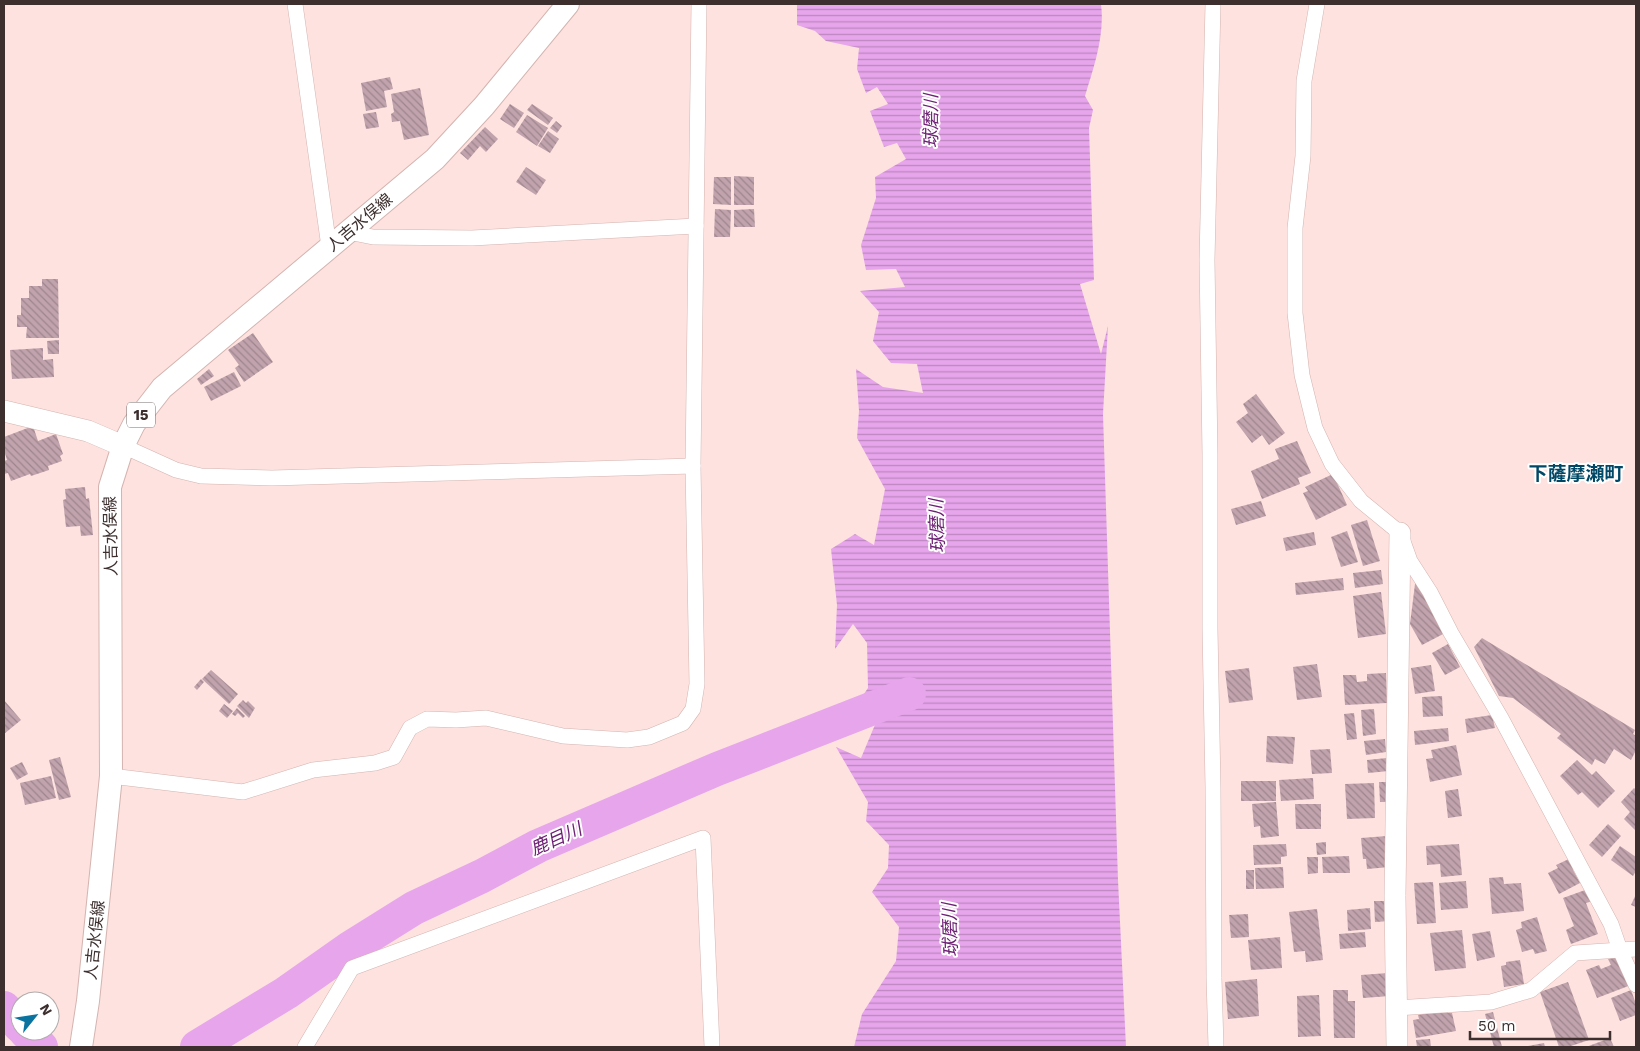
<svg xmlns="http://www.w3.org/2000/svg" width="1640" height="1051" viewBox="0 0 1640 1051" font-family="'Work Sans','Noto Sans JP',sans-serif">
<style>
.water{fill:url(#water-rules)}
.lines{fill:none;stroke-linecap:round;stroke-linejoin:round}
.river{stroke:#e7a5eb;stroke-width:34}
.building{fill:url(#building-back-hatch)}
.street-casing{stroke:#d4b4b0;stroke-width:16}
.secondary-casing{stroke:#d4b4b0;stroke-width:22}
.primary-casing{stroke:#d4b4b0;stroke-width:24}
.street{stroke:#fff;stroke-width:15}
.secondary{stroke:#fff;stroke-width:21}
.primary{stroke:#fff;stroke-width:22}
.labels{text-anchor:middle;stroke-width:4;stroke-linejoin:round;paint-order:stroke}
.shield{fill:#fff;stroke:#766d6d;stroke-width:1}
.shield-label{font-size:15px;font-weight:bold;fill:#3c2f2e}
.street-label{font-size:16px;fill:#3c2f2e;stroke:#fff}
.water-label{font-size:18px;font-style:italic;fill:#6d2074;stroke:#fff}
.quarter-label{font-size:19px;font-weight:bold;fill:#004866;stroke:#fff}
</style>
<defs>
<pattern id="water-rules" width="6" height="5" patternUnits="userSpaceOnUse" patternTransform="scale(1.25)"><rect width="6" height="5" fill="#e7a5eb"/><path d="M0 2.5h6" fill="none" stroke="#bc87bf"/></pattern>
<pattern id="building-back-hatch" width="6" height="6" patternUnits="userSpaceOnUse" patternTransform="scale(1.25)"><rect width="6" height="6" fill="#c1a3ad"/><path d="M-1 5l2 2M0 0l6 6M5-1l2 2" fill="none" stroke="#9e858d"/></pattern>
</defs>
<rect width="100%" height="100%" fill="#fde2df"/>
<path class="water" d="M 797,4 L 1101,4 C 1105,35 1094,67 1085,96 L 1093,110 L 1089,128 L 1094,280 L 1080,284 L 1101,354 L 1108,326 L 1103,414 L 1118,880 L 1126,1047 L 854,1047 L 862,1014 L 896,961 L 899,927 L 872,892 L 888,868 L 889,845 L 866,821 L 868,802 L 836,747 L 861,758 L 877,720 L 857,704 L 868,688 L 867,643 L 853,624 L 835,649 L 837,605 L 831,549 L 855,534 L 874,545 L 885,489 L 857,438 L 859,411 L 856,369 L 883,387 L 923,393 L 917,364 L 891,363 L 873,341 L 879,312 L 860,291 L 905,287 L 896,269 L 866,270 L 861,245 L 876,198 L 875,177 L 906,159 L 897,143 L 884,147 L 870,111 L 888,104 L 877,87 L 866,93 L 857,69 L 859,48 L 826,41 L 815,31 L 797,25 Z"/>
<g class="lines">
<g class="river">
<polyline points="4,1008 20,1026"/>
<polyline points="25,1031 41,1047"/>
<polyline points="197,1047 286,993 350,948 414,908 482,876 538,846 717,769 909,694"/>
</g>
</g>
<g class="building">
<polygon points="390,77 393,89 384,91 387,107 366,111 361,83"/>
<polygon points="420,88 429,135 404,140 400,121 392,122 391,114 394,112 391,94"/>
<polygon points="510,104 524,113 514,128 500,119"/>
<polygon points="532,104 553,118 548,125 527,110"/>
<polygon points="376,112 379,127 366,129 363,114"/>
<polygon points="527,115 548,128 537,146 516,132"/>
<polygon points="556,121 562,126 557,133 550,128"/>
<polygon points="485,127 498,139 486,152 480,146 468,160 460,153"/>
<polygon points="548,131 559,139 550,153 538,146"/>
<polygon points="526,167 546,180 536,195 516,182"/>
<polygon points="734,176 754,177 754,205 734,205"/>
<polygon points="714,177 731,177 731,205 713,204"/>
<polygon points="715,209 731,210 730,237 714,237"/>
<polygon points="754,209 755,227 734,227 734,210"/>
<polygon points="42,279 58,279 59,338 26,338 27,327 17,327 17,315 21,315 21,298 29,298 29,286 42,286"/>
<polygon points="253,333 273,362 244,382 235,368 239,365 228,350"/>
<polygon points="59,340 59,354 48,354 47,341"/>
<polygon points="43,348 43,360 53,359 54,377 12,379 10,350"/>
<polygon points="209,369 214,376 201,385 197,379"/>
<polygon points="234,372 241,386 211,401 204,387"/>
<polygon points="1256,394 1285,433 1269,445 1262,435 1252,443 1236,422 1248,413 1243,404"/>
<polygon points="33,426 38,441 56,434 63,454 60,456 62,461 48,466 49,470 31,476 30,474 11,481 8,473 4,474 4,461 7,460 4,450 4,437"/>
<polygon points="1297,441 1311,473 1298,478 1300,484 1262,499 1251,471 1279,459 1275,449"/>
<polygon points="1333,474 1347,505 1316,520 1303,493 1308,491 1305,487"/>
<polygon points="85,487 86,499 89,498 93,535 81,536 80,526 66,527 63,500 66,499 65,489"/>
<polygon points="1261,501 1266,516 1236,525 1231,509"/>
<polygon points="1367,520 1380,561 1363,566 1351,525"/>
<polygon points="1347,531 1358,562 1341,567 1331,537"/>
<polygon points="1314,532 1316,545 1286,551 1283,538"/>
<polygon points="1381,570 1383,584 1355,588 1353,573"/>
<polygon points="1416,576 1447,632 1422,645 1410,624"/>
<polygon points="1343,578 1344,590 1296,595 1295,583"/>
<polygon points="1381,592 1386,634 1358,638 1353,596"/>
<polygon points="1482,638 1635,730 1633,734 1636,736 1636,750 1631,760 1614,749 1605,764 1595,759 1592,765 1557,738 1561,734 1513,698 1499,696 1474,647"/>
<polygon points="1448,644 1460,667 1445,675 1432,653"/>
<polygon points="1317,664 1322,697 1297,700 1293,667"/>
<polygon points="1431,665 1435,691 1415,694 1411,668"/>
<polygon points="1249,668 1253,700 1229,703 1225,671"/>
<polygon points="211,670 238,694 229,704 202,679"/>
<polygon points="1386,673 1387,703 1345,705 1343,675 1356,675 1357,682 1367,681 1367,674"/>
<polygon points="201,679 204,682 197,690 194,687"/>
<polygon points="1442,696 1443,716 1423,717 1422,697"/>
<polygon points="4,700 21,720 4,734"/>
<polygon points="243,700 246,703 248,701 255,708 249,718 237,706"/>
<polygon points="224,704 233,711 227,718 219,711"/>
<polygon points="237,708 245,716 243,718 238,713 235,716 232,714"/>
<polygon points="1374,709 1376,734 1363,736 1361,710"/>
<polygon points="1354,713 1357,739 1347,740 1344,714"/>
<polygon points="1492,715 1495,728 1467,733 1465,719"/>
<polygon points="1448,728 1449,741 1415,745 1414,731"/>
<polygon points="1267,736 1295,737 1293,764 1266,762"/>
<polygon points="1385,739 1386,752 1366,755 1364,741"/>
<polygon points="1456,745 1462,775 1430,782 1426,759 1433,758 1431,750"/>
<polygon points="1330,749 1332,773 1312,774 1310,750"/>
<polygon points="60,757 71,797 59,800 49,760"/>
<polygon points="1387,758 1389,771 1368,773 1367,760"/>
<polygon points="1577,760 1592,775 1596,771 1615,791 1598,808 1582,792 1578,795 1560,776"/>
<polygon points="22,762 28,774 17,780 10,768"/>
<polygon points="51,776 56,798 25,805 20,783"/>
<polygon points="1313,778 1314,799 1281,801 1279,780"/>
<rect x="1241" y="781" width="35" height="20"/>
<polygon points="1379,782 1390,782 1390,802 1380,802"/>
<polygon points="1374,783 1375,818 1347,819 1345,784"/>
<polygon points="1634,788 1636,790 1636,831 1624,819 1630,812 1621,802"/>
<polygon points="1458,789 1462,816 1448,818 1445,791"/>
<polygon points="1276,802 1279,836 1261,838 1260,826 1254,827 1252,804"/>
<polygon points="1295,804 1321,804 1321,829 1296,829"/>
<polygon points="1608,824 1621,836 1602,857 1589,845"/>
<polygon points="1387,836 1390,867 1367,869 1366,859 1363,859 1361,838"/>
<polygon points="1326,842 1326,854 1317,855 1316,843"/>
<polygon points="1286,844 1287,856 1281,857 1281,864 1254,865 1253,845"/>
<polygon points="1459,844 1462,875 1441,877 1440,864 1427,865 1426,846"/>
<polygon points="1620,846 1636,857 1636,871 1633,876 1611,860"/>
<polygon points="1349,856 1350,873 1323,873 1322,857"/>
<polygon points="1307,857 1318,857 1318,873 1308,874"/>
<polygon points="1571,858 1576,868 1573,870 1580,883 1559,894 1548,873 1558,868 1556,865"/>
<polygon points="1283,867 1284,888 1256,889 1255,868"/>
<rect x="1246" y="870" width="8" height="19"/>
<polygon points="1503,877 1504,884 1521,883 1524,911 1492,914 1489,878"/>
<polygon points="1466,881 1468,908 1441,910 1439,883"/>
<polygon points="1433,882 1436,923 1417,924 1414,883"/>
<polygon points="1588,889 1593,901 1586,903 1598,934 1571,944 1566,930 1574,926 1563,898"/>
<polygon points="1636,894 1636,907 1631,905"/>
<polygon points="1374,901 1390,901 1391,921 1375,922"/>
<polygon points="1370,908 1371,929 1348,931 1347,910"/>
<polygon points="1317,909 1323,960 1306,962 1305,951 1294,952 1289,912"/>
<polygon points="1248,914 1249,937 1231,938 1229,915"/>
<polygon points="1537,917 1547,951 1535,954 1533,949 1522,952 1516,930 1522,928 1521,922"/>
<polygon points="1462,930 1466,968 1435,971 1430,933"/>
<polygon points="1490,931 1495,957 1477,961 1472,934"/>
<polygon points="1365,932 1366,947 1340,949 1339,934"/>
<polygon points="1280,937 1282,968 1251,970 1248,940"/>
<polygon points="1619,955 1631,985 1597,998 1586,970 1599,965 1601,969 1611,965 1608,959"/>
<polygon points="1520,960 1524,984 1504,987 1501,966 1506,965 1506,962"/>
<polygon points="1388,973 1390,996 1363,998 1361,975"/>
<polygon points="1257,979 1259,1016 1228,1019 1225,982"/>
<polygon points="1568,982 1589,1040 1568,1047 1559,1047 1540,992"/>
<polygon points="1333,990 1348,990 1348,1001 1355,1001 1355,1038 1334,1038"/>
<polygon points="1631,990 1636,1004 1636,1015 1620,1021 1611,998"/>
<polygon points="1319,995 1321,1036 1298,1037 1297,996"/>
<polygon points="1448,1009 1448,1013 1452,1013 1456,1031 1416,1038 1413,1020 1419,1019 1418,1015"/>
<polygon points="1493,1012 1502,1047 1494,1047 1485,1014"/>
<polygon points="1610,1038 1614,1047 1586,1047"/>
<polygon points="1430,1039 1431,1047 1417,1047 1416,1040"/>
<polygon points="1544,1043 1545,1047 1528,1047 1528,1046"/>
</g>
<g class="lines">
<defs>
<g id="street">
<polyline points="295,4 329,247"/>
<polyline points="1213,4 1207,260 1210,455 1210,629 1213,787 1214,978 1216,1047"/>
<polyline points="1317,4 1304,81 1303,156 1295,228 1295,313 1302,375 1315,428 1332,464 1361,501 1400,533 1410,561 1430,592 1451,633 1501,718 1611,924 1620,950 1636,985"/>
<polyline points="348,232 373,237 472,238 696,226"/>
<polyline points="123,446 176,470 201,476 272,478 693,466"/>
<polyline points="111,776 243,792 313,770 375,763 394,757 410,728 427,719 456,720 486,718 563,736 627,740 649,737 683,723 693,709 697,684 693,466 699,4"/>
<polyline points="1396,1008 1491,1002 1531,990 1575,953 1636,949"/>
<polyline points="305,1047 352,968 703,838 712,1047"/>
</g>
<g id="secondary">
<polyline points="4,411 88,431 123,446"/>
<polyline points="1397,1047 1395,896 1400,533"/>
</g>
<polyline id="primary" points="81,1047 88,1001 111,776 110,487 123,446 134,424 162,388 435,159 484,106 568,4"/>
</defs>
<use href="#street" class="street-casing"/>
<use href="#secondary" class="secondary-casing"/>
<use href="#primary" class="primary-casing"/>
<use href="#street" class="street"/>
<use href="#secondary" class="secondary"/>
<use href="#primary" class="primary"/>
</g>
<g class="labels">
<rect class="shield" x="127" y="402.5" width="28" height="25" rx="4"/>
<g class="shield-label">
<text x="141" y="420">15</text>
</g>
<g class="street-label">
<text transform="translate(359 222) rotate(-40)" y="6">人吉水俣線</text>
<text transform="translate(110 536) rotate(-91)" y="6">人吉水俣線</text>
<text transform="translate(94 940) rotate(-84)" y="6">人吉水俣線</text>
</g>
<g class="water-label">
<text transform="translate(931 121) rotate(-90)" y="6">球磨川</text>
<text transform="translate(937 526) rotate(-92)" y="6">球磨川</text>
<text transform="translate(556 839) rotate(-24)" y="6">鹿目川</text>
<text transform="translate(950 930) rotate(-92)" y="6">球磨川</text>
</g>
<g class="quarter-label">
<text x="1576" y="480">下薩摩瀬町</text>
</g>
</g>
<rect width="1640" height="1051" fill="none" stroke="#3c2f2e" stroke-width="10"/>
<g transform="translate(35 1016) rotate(60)"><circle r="24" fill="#ffffff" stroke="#b1acab"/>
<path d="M0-4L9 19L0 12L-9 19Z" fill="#0a739f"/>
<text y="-8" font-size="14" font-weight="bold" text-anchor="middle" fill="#3c2f2e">N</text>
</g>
<path d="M1470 1031v8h140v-8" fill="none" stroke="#3c2f2e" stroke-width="2.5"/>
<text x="1478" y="1031" font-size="15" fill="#3c2f2e" stroke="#ffffff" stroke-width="4" paint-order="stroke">50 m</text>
</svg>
